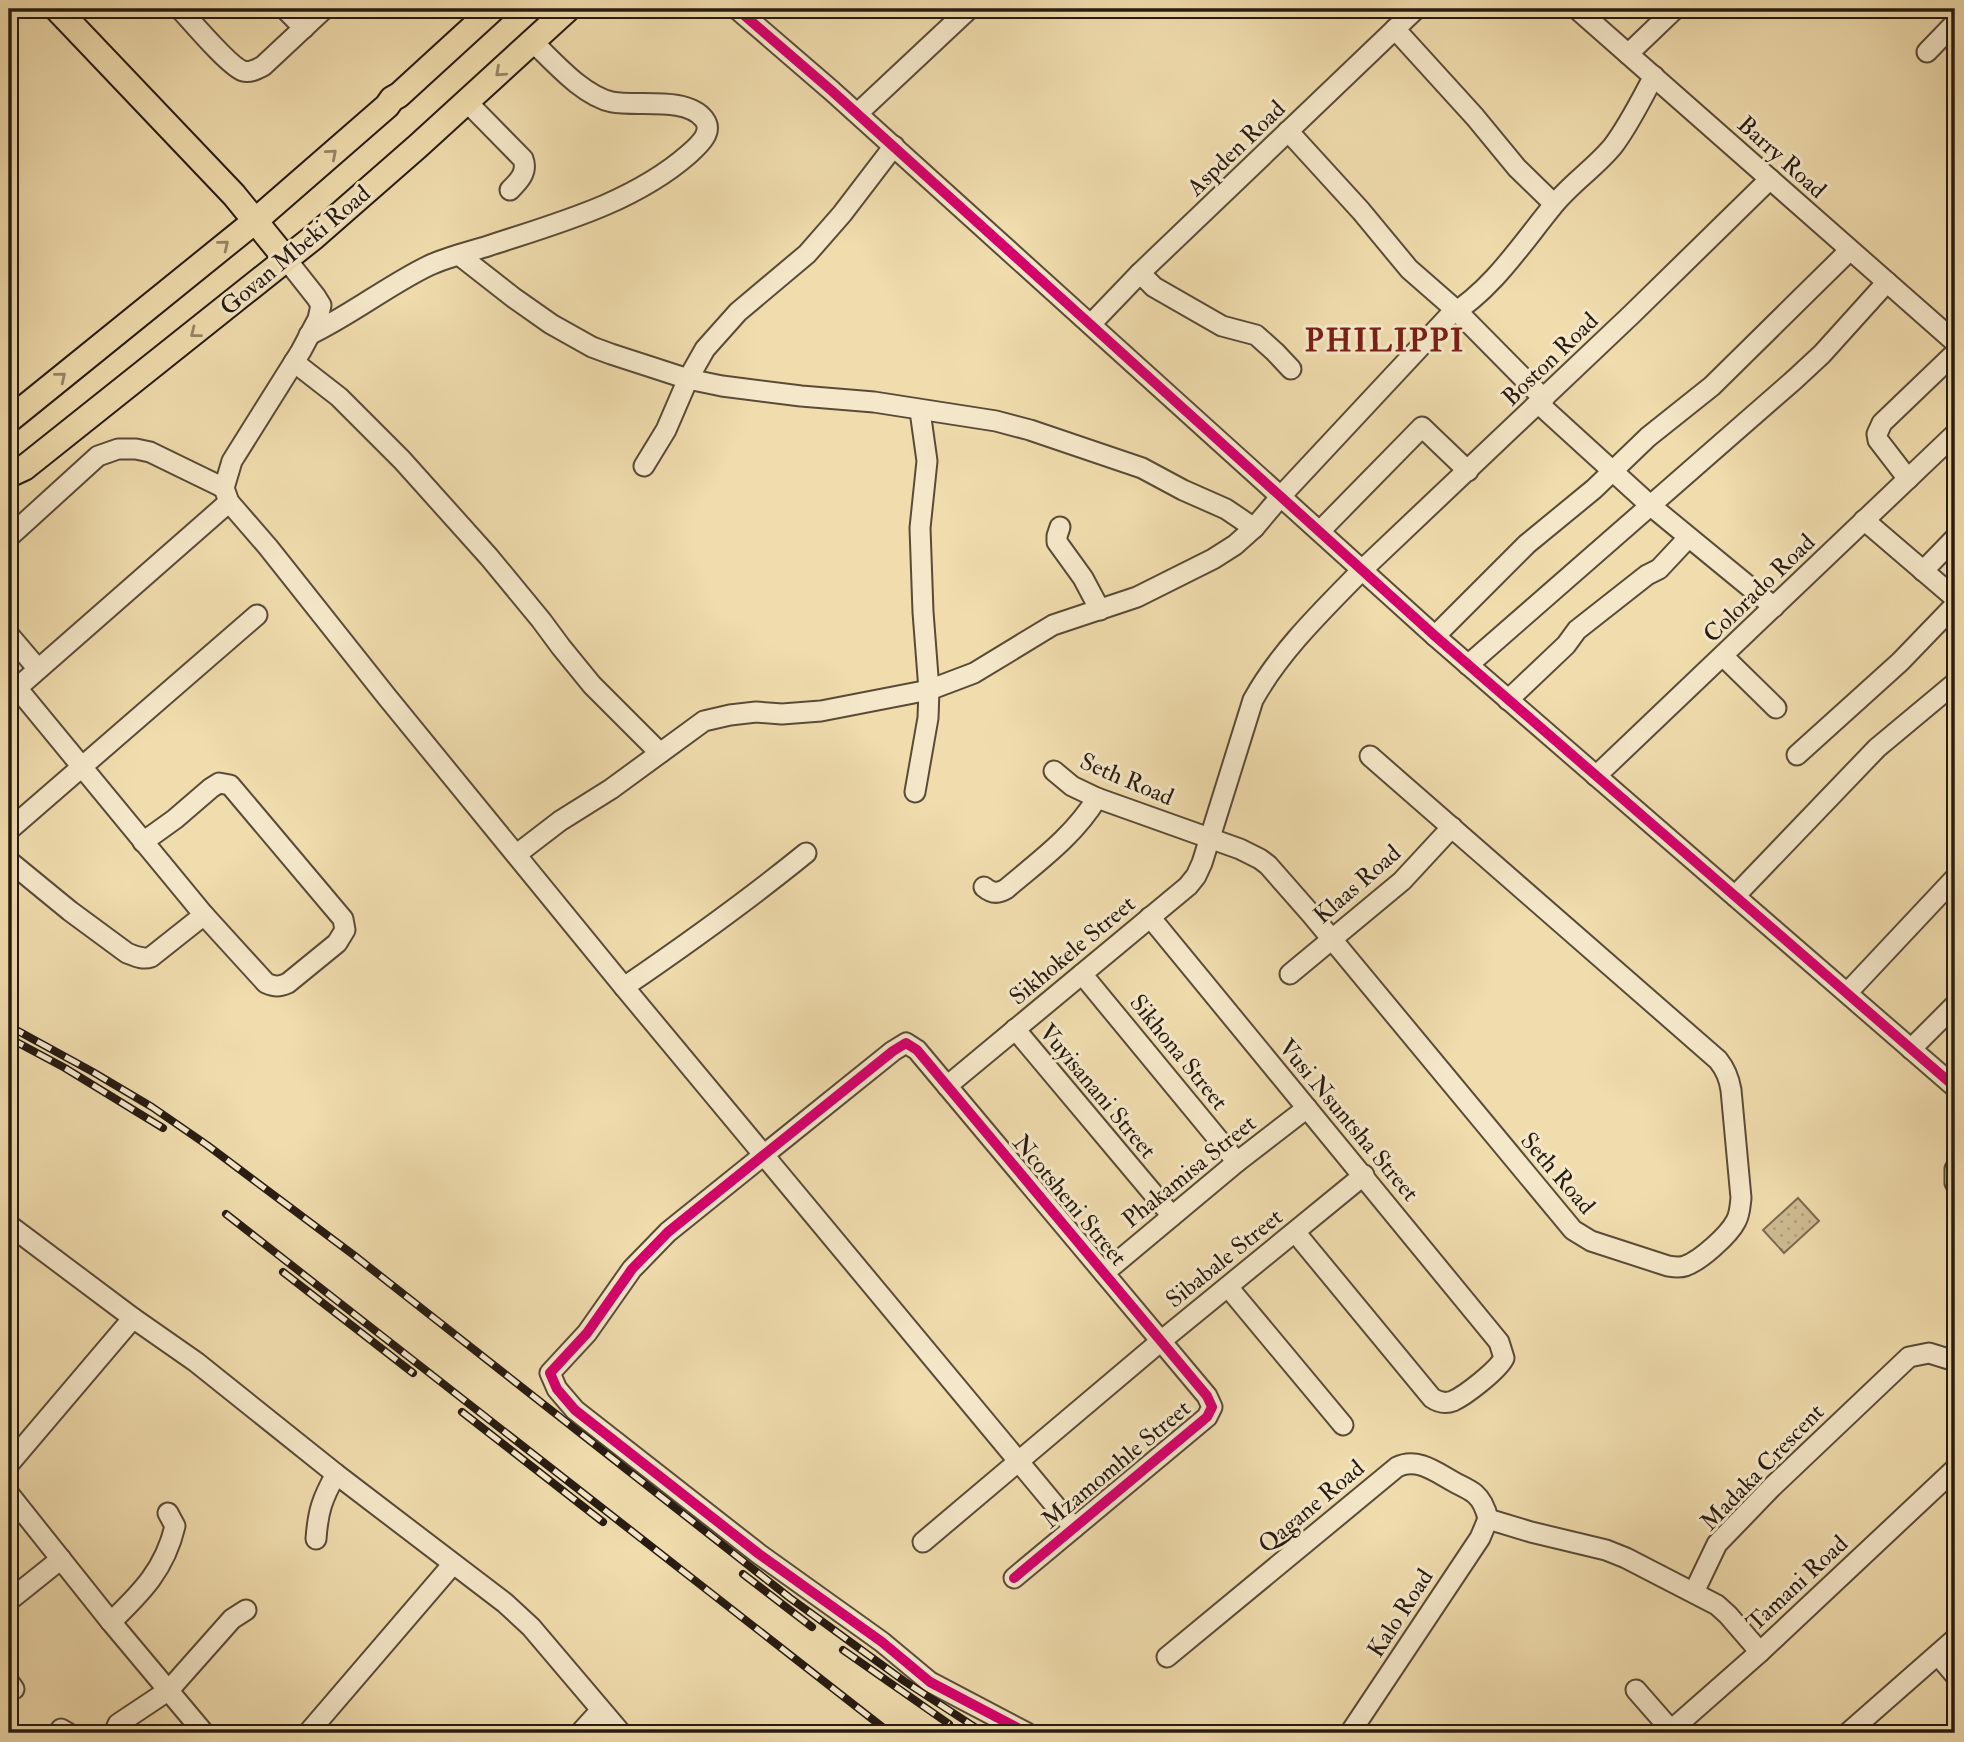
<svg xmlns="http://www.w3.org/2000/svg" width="1964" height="1742" viewBox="0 0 1964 1742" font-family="'IM FELL Double Pica',serif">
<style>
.grass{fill:url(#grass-dots);stroke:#7a6b52;stroke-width:2}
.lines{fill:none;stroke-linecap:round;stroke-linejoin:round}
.minor-casing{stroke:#594b38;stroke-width:23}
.major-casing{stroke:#271b11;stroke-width:28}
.minor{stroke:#f5e8ca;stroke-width:19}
.major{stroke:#f0dcad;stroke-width:24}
.rail-casing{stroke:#271b11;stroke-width:8}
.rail{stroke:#f5e8ca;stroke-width:5;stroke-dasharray:16;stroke-linecap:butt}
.cycleway-casing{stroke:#f5e8ca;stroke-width:15}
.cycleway{stroke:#d6006c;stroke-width:10}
.oneway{stroke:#968567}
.labels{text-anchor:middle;stroke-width:6;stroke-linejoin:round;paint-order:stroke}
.street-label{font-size:24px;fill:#271b11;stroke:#f5e8ca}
.district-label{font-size:32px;font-weight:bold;letter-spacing:2px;fill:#7a1f14;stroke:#f5e8ca}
</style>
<defs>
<pattern id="grass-dots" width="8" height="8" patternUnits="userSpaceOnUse" patternTransform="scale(1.75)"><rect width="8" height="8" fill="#cebb92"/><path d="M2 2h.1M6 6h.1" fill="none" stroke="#b1a07d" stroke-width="1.8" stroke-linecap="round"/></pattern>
</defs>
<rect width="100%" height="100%" fill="#f0dcad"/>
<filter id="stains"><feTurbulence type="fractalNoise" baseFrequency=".00286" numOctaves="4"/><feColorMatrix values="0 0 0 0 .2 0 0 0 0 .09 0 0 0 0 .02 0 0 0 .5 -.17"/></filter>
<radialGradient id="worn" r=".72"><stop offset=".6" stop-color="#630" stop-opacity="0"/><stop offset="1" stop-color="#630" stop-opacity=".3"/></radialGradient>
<polygon class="grass" points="1798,1198 1819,1221 1784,1253 1763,1230"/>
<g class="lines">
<defs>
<g id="minor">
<path d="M 180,9 C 191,21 230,67 243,71 C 250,73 257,69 263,66 L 324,9"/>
<polyline points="285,9 304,28"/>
<polyline points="737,9 832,91 1435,636 1955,1087"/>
<polyline points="1577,9 1955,342"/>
<polyline points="1395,29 1475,117 1517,168 1554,204"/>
<polyline points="1927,52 1955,23"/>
<polyline points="1628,54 1675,9"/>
<path d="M 467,102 L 523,159 C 528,172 519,181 510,190"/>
<polyline points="858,113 969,9"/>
<polyline points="1288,131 1361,211 1409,269 1457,311 1544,399"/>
<polyline points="459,255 514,298 551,324 592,347 611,354 688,379 722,386 801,396 874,402 996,421 1030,430 1142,468 1183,490 1226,509 1254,528"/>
<polyline points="286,259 316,297 321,305 318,319 301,351 232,461 224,488 229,502 268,547 387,697 624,987 1074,1528"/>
<polyline points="1140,273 1154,287 1222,326 1256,335 1275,352 1291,369"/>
<polyline points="1091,324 1140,273 1416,9"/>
<path d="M 309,335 C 351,315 387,286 428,266 C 447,257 469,252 488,246 C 558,223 633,203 689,154 C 699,145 714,132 704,119 C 686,96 637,107 612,102 C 583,96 554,62 533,42"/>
<polyline points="294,362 339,397 402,460 489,557 541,620 561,647 592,685 660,753"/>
<polyline points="1539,404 1651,506 1774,607"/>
<polyline points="644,466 666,430 688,379 705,349 738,312 807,254 842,214 894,146"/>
<polyline points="1908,479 1878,440 1877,434 1882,423 1955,353"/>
<polyline points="1864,520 1955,598"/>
<polyline points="1060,527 1057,536 1057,542 1083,578 1100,610"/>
<polyline points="1320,531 1422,427 1468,471"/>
<polyline points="9,537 98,456 118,449 136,449 150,452 224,488"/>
<polyline points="1923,571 1955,538"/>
<polyline points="9,635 38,669"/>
<polyline points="1435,636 1527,544 1594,489 1648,437 1712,386 1850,250"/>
<polyline points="1723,656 1776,708"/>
<polyline points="1468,665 1794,380 1822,354 1887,282"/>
<polyline points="9,695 229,502"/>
<polyline points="1508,700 1566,645 1577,630 1647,575 1659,569 1688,538"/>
<polyline points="1797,755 1900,662 1955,605"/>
<path d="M 1054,771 L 1072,786 L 1097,798 L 1240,849 L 1260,859 L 1268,865 L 1311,914 L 1573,1230 L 1591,1241 L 1668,1266 C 1674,1267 1679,1268 1685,1266 C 1700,1261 1729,1235 1736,1221 C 1740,1214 1740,1206 1741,1198 L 1731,1090 C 1729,1078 1726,1070 1718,1060 L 1370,756"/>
<polyline points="1596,776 1955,434"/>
<polyline points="915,792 928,718 929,690 923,612 920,528 927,461 920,411"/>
<polyline points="9,830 257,615"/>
<path d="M 143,842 L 175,819 L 211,788 L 219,783 L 230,785 L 343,919 L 345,930 L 337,943 L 288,983 C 279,987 275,987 266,983 L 204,915"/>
<path d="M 517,854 L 560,821 L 611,789 L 704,721 L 730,715 L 756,712 L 782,714 L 821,711 L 929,690 L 974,673 L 1053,625 L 1137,597 L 1213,559 L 1235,545 L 1254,528 L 1281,496 L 1449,316 C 1492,290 1521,245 1552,207 C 1570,184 1595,168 1613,146 C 1629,125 1641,100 1654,76"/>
<path d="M 9,861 L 70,911 L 127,953 C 135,956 142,960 151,957 L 204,915 L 17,688"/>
<path d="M 984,887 C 991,893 998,894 1006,889 C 1039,861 1074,836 1097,798"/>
<polyline points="1735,896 1877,748 1955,683"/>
<path d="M 1150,917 L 1499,1342 L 1504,1358 C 1498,1370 1466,1395 1453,1401 C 1445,1404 1438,1402 1432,1398 L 1295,1232"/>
<polyline points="1082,974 1237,1162"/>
<polyline points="1290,974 1402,881 1452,827"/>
<path d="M 624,987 C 687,944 747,901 806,853"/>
<polyline points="1847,993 1955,878"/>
<polyline points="1015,1029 1172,1216"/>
<polyline points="1911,1049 1955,1005"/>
<path d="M 947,1086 L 1188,886 L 1196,876 L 1202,863 L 1253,700 C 1280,651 1323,610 1362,570 L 1632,314 L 1770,179"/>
<polyline points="1955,1169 1955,1183"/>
<polyline points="9,1225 133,1318 196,1362 336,1474 505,1603 531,1627 621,1733"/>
<polyline points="1104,1273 1237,1162 1307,1108"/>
<polyline points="1228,1287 1343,1425"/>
<polyline points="9,1464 133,1318"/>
<polyline points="9,1494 111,1622 204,1733"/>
<polyline points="1488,1519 1531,1532 1606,1550 1626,1558 1717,1605 1728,1615 1760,1652"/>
<path d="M 316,1539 C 318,1511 322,1499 336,1474"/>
<polyline points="923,1542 1161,1341 1364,1175"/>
<polyline points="1014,1578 1207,1417 1212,1407 1207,1396 917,1050 906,1043 893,1051 668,1232 632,1269 587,1333 550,1373 557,1389 575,1410 759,1554 882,1642 930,1682 1027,1733"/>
<polyline points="1694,1592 1717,1544 1772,1487 1909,1357 1929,1353 1955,1361"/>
<polyline points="9,1597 11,1599 61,1559"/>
<path d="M 111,1622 C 142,1592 165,1569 175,1526 L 168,1513"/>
<polyline points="1938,1655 1955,1675"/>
<path d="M 1167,1657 L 1397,1467 C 1417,1457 1436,1472 1454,1482 C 1461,1486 1469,1489 1475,1494 C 1482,1500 1486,1510 1488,1519"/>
<polyline points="9,1682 14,1689"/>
<polyline points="1636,1690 1671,1730"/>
<polyline points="61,1729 68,1733"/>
<polyline points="114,1733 118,1724 169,1690 232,1619 246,1610"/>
<polyline points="308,1733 453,1564"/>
<polyline points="580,1733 601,1710"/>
<polyline points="1350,1733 1480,1538 1488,1519"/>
<polyline points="1668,1733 1760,1652 1955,1469"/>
<polyline points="1848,1733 1955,1639"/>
</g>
<g id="major">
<polyline points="57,9 234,195 286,259"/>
<polyline points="9,420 255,221 387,106 392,99 399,95 493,9"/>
<polyline points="9,475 24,468 314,237 418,146 568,9"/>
</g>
</defs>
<use href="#minor" class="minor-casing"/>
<use href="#major" class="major-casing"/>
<use href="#minor" class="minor"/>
<use href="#major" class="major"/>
<defs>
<g id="rail">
<polyline points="9,1026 93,1072 152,1107 207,1145 355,1256 790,1598 904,1681 984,1733"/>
<polyline points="9,1038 65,1068 163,1128"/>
<polyline points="226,1214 890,1733"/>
<polyline points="283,1272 413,1373"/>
<polyline points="462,1412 603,1522"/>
<polyline points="743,1574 812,1627"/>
<polyline points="843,1650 949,1724"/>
</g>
</defs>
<use href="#rail" class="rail-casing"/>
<use href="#rail" class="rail"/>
<defs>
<g id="cycleway">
<polyline points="737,9 832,91 1435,636 1955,1087"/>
<polyline points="1014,1578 1207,1417 1212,1407 1207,1396 917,1050 906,1043 893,1051 668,1232 632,1269 587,1333 550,1373 557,1389 575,1410 759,1554 882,1642 930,1682 1027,1733"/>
</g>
</defs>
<use href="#cycleway" class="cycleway-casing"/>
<use href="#cycleway" class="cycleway"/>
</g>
<defs><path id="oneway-chevron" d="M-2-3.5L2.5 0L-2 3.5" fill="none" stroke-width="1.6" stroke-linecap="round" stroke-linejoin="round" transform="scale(1.75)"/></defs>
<g class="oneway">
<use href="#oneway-chevron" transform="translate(500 72) rotate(138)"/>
<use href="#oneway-chevron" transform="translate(332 154) rotate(-41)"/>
<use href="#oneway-chevron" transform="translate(224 245) rotate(-39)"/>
<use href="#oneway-chevron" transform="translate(195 333) rotate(142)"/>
<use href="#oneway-chevron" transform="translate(61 377) rotate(-39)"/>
</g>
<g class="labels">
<g class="street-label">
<text transform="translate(1236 148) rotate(-44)" y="8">Aspden Road</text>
<text transform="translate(1782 157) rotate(42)" y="8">Barry Road</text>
<text transform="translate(295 250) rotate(-40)" y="8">Govan Mbeki Road</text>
<text transform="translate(1550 359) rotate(-44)" y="8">Boston Road</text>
<text transform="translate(1759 588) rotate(-44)" y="8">Colorado Road</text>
<text transform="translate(1127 779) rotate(23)" y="8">Seth Road</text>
<text transform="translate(1357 884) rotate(-41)" y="8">Klaas Road</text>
<text transform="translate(1072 950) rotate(-40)" y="8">Sikhokele Street</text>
<text transform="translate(1179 1052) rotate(51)" y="8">Sikhona Street</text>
<text transform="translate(1098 1091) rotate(50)" y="8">Vuyisanani Street</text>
<text transform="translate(1349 1120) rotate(50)" y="8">Vusi Nsuntsha Street</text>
<text transform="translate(1189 1171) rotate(-39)" y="8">Phakamisa Street</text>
<text transform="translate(1558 1173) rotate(49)" y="8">Seth Road</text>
<text transform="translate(1070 1200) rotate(50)" y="8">Ncotsheni Street</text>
<text transform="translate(1224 1258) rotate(-39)" y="8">Sibabale Street</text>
<text transform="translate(1116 1464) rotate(-40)" y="8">Mzamomhle Street</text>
<text transform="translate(1762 1467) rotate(-46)" y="8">Madaka Crescent</text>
<text transform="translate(1311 1506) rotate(-40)" y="8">Qagane Road</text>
<text transform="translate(1797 1583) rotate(-43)" y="8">Tamani Road</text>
<text transform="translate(1400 1613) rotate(-57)" y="8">Kalo Road</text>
</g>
<g class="district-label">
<text x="1385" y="351">PHILIPPI</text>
</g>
</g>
<rect width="1964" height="1742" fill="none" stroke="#f0dcad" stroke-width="35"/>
<rect x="10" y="10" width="1943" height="1721" fill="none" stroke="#271b11" stroke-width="3.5"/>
<rect x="18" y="18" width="1929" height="1707" fill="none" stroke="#271b11" stroke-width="2"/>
<rect width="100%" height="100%" filter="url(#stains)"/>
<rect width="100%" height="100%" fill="url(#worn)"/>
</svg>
